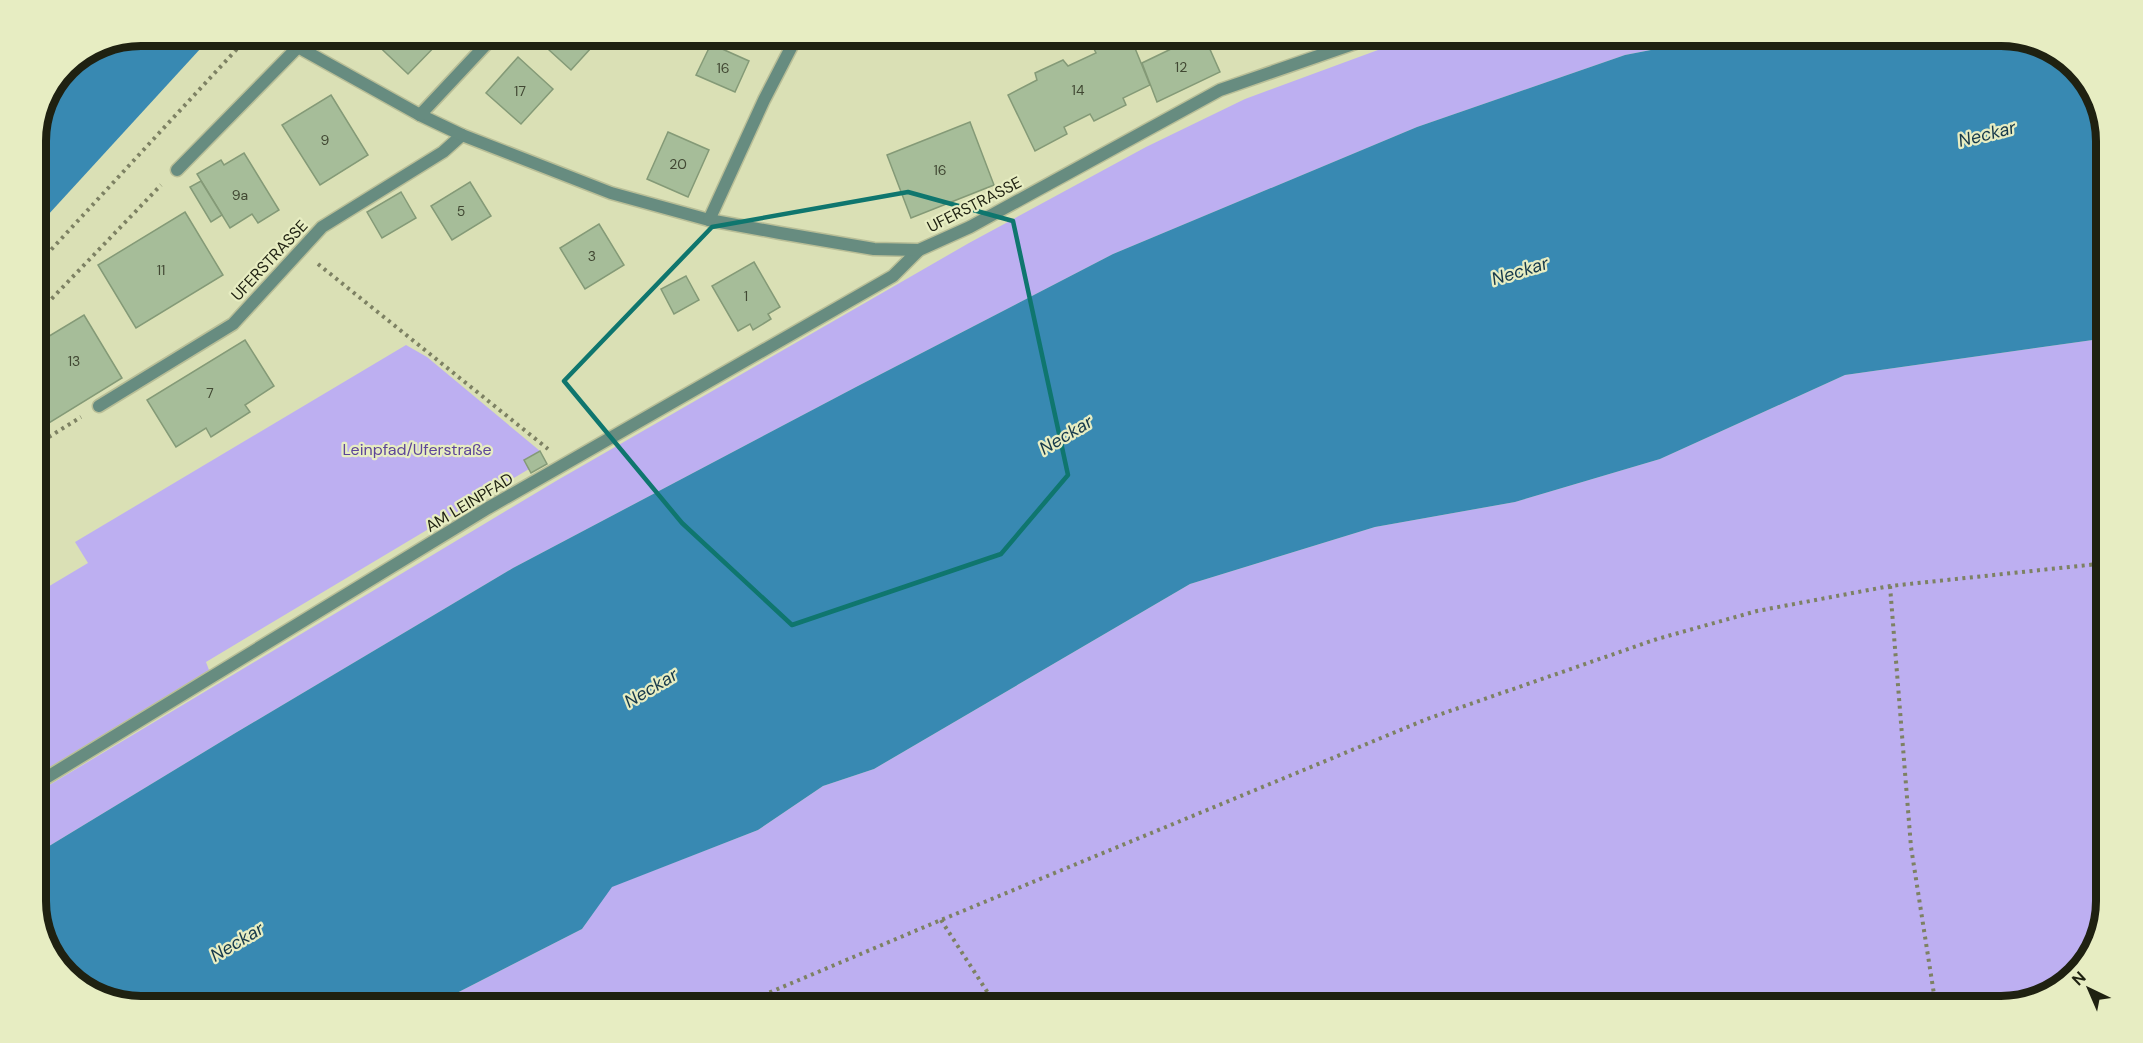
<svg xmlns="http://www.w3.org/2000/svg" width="2143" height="1043" viewBox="0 0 2143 1043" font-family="'DM Sans',sans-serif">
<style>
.green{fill:#bdaff1}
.water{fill:#3889b2}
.building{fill:#a6bd99;stroke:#849a77;stroke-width:1.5}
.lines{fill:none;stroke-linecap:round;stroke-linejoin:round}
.service-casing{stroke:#b8be97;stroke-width:15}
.minor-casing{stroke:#b8be97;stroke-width:15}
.path{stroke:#7d8163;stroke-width:4;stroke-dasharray:3 4.5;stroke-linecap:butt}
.service{stroke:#678c80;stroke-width:12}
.minor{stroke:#678c80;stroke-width:12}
.marked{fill:none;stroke:#0f766e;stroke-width:4.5;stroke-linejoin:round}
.labels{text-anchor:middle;stroke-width:4.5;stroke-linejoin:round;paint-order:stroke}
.number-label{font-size:14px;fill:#414833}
.street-label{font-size:16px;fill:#1f2111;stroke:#e7edc2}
.park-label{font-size:16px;fill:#5d4598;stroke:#e7edc2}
.water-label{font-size:18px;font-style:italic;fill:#16394b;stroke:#e7edc2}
.rim{fill:none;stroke:#1f2111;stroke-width:8}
</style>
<rect width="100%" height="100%" fill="#dae0b5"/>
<g class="green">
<polygon points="1416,36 1723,36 1625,55 1417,127 1113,254 856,387 513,568 237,732 36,854 36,793 556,481 969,243 1146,147 1245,99"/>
<polygon points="2107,338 2107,901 2096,948 2060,989 2002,1007 434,1007 447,998 582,929 611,887 758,830 823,786 874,769 1190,584 1375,527 1515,502 1660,459 1845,375"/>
<polygon points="406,345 427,357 540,451 524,460 529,469 206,662 209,670 50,767 36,769 36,594 88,563 75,542"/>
</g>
<g class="water">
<polygon points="142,36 212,36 36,228 36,135 67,67 101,44"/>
<polygon points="1723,36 2001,36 2048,47 2089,83 2107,135 2107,338 1845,375 1660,459 1515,502 1375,527 1190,584 874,769 823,786 758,830 612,887 582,929 447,998 434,1007 142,1007 95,996 54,960 36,909 36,854 237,732 513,568 856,387 1113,254 1417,127 1625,55"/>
</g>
<g class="building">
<polygon points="333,36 359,36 347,49"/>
<polygon points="368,36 445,36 408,74"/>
<polygon points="540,36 602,36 571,70 537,39"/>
<polygon points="1109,36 1130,36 1150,85 1123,98 1126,105 1094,121 1090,114 1064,127 1067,134 1035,151 1008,95 1037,80 1035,73 1063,60 1068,66 1096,53 1092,45"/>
<polygon points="1198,36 1204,36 1220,72 1157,102 1142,63"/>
<polygon points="1288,36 1324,36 1292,47"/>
<polygon points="711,44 749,61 735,92 696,75"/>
<polygon points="518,57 553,89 521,124 486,93"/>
<polygon points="331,95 368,155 320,185 282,125"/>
<polygon points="970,122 994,185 911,218 887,155"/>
<polygon points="668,132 709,150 688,197 647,179"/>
<polygon points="244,153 279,210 258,223 252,214 230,228 197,174 221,160 224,165"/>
<polygon points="201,181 222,215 211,222 190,187"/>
<polygon points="470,182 491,216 452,240 431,206"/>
<polygon points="401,192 416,218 382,238 367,212"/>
<polygon points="185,212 223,275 136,328 98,265"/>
<polygon points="599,224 624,265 585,289 560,248"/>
<polygon points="754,262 780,307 768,314 771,319 753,330 750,324 738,331 712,286"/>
<polygon points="686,276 699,300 674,314 661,289"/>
<polygon points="84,315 122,378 36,431 36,344"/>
<polygon points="245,340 274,386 245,405 250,412 211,437 206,428 176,447 147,400"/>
<polygon points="540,451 547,464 531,473 524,460"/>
</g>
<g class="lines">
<defs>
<g id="service">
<polyline points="177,170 298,47"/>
<polyline points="99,406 233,324 322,227 443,152 462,135"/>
<polyline points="36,784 488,508 893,276 919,250"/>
</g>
<g id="minor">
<polyline points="298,47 420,115 462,135 611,193 709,220 780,233 874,249 919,250 970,227 1220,90 1376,36"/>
<polyline points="420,115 494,36"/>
<polyline points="709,220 764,100 797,36"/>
</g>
</defs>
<use href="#service" class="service-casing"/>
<use href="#minor" class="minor-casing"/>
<g class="path">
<polyline points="318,264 548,449"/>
<polyline points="36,266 249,36"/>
<polyline points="36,315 161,185"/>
<polyline points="36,445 81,417"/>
<polyline points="1890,586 1911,847 1936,1007"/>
<polyline points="941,920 997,1007"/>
<polyline points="735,1007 941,920 1427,719 1657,639 1757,611 1890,586 2107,563"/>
</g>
<use href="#service" class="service"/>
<use href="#minor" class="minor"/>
</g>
<path class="marked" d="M 908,192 L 1013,221 L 1068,475 L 1001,554 L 792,625 L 682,523 L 564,381 L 712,227 Z"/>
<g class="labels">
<g class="number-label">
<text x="1181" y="72">12</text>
<text x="723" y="73">16</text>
<text x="1078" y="95">14</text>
<text x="520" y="96">17</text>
<text x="325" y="145">9</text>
<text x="678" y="169">20</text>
<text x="940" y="175">16</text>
<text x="240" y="200">9a</text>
<text x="461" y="216">5</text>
<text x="592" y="261">3</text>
<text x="161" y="275">11</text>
<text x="746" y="301">1</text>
<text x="74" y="366">13</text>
<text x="210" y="398">7</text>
</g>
<g class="street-label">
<text transform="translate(974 204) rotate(-27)" y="6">UFERSTRASSE</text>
<text transform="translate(269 260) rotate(-47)" y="6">UFERSTRASSE</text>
<text transform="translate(469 502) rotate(-31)" y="6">AM LEINPFAD</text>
</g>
<g class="park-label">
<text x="417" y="455">Leinpfad/Uferstraße</text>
</g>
<g class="water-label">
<text transform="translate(1987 134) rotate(-14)" y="6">Neckar</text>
<text transform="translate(1520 271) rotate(-17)" y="6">Neckar</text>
<text transform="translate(1066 435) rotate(-31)" y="6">Neckar</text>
<text transform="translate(651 688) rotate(-31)" y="6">Neckar</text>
<text transform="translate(237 942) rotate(-31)" y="6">Neckar</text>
</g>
</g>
<path d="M0 0H2143V1043H0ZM141 46H2001A95 95 0 0 1 2096 141V901A95 95 0 0 1 2001 996H141A95 95 0 0 1 46 901V141A95 95 0 0 1 141 46Z" fill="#e7edc2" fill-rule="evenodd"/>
<path class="rim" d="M141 46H2001A95 95 0 0 1 2096 141V901A95 95 0 0 1 2001 996H141A95 95 0 0 1 46 901V141A95 95 0 0 1 141 46Z"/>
<g transform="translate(2089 989) rotate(316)" stroke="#e7edc2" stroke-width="4.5" paint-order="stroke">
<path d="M0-4.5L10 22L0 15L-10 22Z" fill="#1f2111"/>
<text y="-9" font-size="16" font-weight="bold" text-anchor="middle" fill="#1f2111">N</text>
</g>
</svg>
